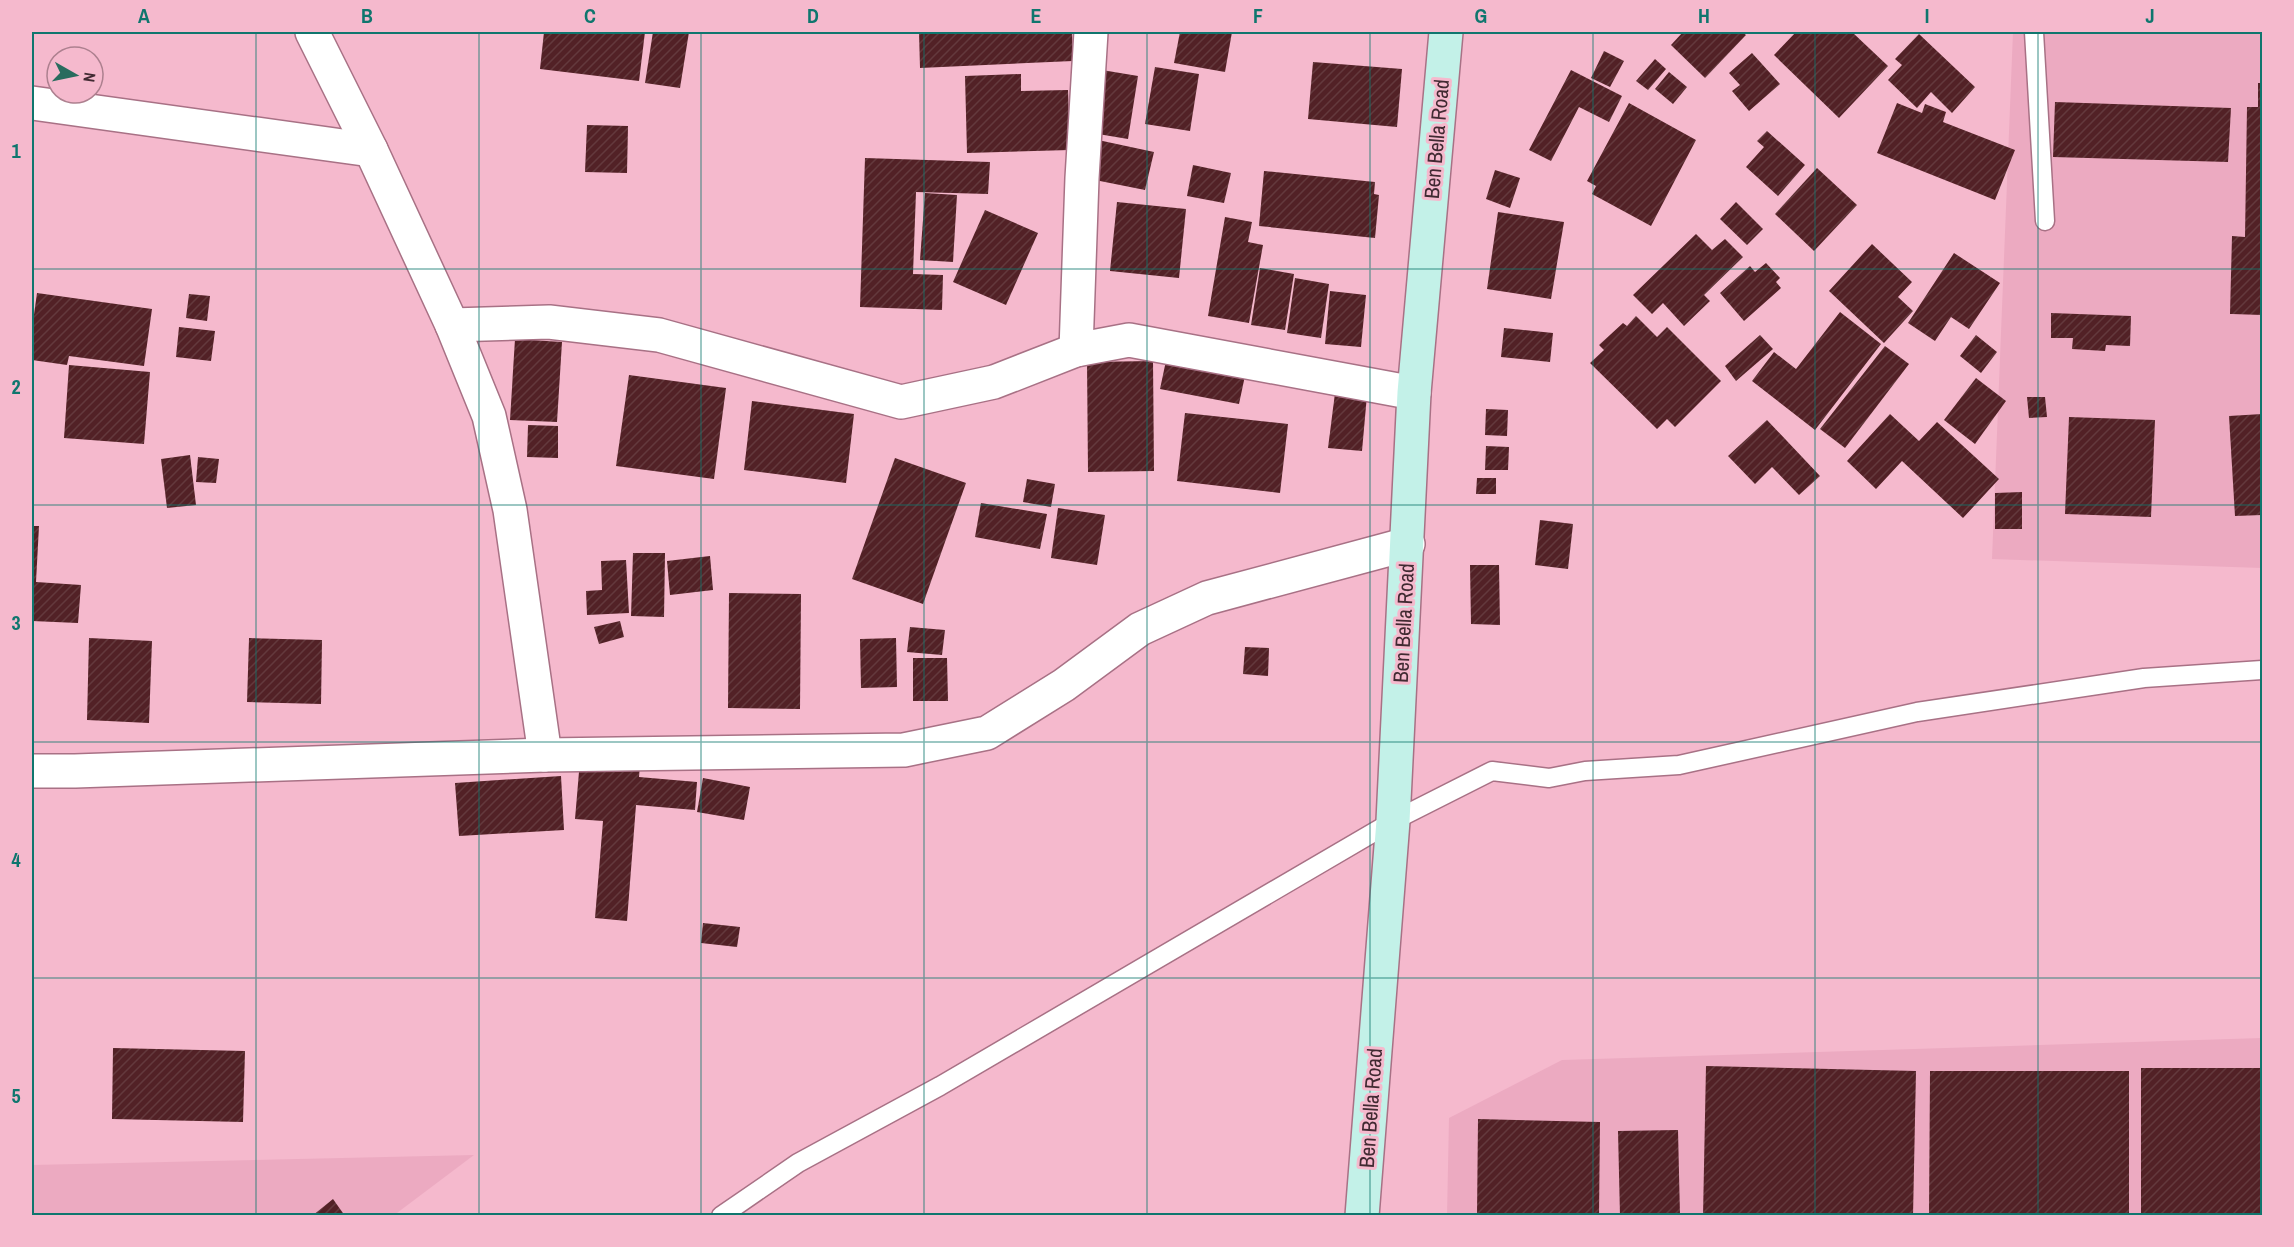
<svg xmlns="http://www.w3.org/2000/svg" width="2294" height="1247" viewBox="0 0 2294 1247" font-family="'Archivo Narrow',sans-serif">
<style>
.built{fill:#ecaac1}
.building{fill:url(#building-hatch)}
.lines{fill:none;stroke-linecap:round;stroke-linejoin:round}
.service-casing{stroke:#a87185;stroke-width:21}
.minor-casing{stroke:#a87185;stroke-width:36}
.tertiary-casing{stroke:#a87185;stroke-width:36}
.secondary-casing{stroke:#a87185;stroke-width:36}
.service{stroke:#fff;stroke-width:18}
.minor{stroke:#fff;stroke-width:33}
.tertiary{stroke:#fff;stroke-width:33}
.secondary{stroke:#c3f1e8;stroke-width:33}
.grid{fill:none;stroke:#0f766e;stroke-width:1.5;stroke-opacity:0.55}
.labels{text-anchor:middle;stroke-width:6;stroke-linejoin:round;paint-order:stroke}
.street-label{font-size:21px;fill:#412a32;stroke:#f5b9cd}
.neatline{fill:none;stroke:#0f766e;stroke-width:2}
.grid-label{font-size:20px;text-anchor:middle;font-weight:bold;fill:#0f766e}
</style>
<defs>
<pattern id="building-hatch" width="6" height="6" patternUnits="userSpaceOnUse" patternTransform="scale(1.5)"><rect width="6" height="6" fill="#522126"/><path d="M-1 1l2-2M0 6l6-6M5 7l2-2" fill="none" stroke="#63393d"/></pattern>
</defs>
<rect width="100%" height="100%" fill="#f5b9cd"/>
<g class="built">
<polygon points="2013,32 2262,32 2262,568 1992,559"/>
<polygon points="2262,1038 2262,1215 1447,1216 1449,1118 1562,1060"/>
<polygon points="474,1155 393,1216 32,1215 32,1165"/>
</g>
<g class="building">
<polygon points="544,32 645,32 639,81 540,69"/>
<polygon points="653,32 689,32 680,88 645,83"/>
<polygon points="919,32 1072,32 1073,61 920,68"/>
<polygon points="1180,32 1232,32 1225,72 1174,63"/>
<polygon points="1683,32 1742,32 1746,35 1705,78 1671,45"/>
<polygon points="1796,32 1852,32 1888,66 1839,118 1774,55"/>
<polygon points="1919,34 1975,87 1952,113 1931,92 1917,108 1888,80 1902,65 1895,59"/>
<polygon points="1604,51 1624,61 1610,87 1591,78"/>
<polygon points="1752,53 1780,84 1749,111 1732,91 1740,85 1729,73"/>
<polygon points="1655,59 1666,69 1648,90 1636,81"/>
<polygon points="1313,62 1402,69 1397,127 1308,119"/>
<polygon points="1155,67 1199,74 1190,131 1145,124"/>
<polygon points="1096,69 1138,76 1128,139 1086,132"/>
<polygon points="1571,70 1622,96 1609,122 1579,107 1551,161 1529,150"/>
<polygon points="1669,72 1687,87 1673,104 1655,89"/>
<polygon points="1021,74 1021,91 1068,90 1070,150 967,153 965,76"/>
<polygon points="2258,83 2262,83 2262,315 2232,314 2230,314 2232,236 2245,237 2247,107 2258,107"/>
<polygon points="2055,102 2231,108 2228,162 2053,157"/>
<polygon points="1629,103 1696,140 1651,226 1592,194 1596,186 1587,181"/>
<polygon points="1897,103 1922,113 1925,104 1946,112 1943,122 2015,150 1995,200 1877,153"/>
<polygon points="587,125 628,126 627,173 585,172"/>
<polygon points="1767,131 1805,165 1778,196 1746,167 1764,147 1757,141"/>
<polygon points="1098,140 1154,152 1145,190 1090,179"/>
<polygon points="865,158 990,162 988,194 916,192 913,274 943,275 942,310 860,307"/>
<polygon points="1193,165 1231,173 1224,203 1187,196"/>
<polygon points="1817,168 1857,205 1814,251 1775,214"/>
<polygon points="1495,170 1520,178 1510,208 1486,199"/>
<polygon points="1264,171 1375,182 1374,194 1379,195 1375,238 1259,226"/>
<polygon points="925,193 957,195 953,262 920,260"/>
<polygon points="1117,202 1186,209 1179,278 1110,271"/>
<polygon points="1736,202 1763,229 1747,245 1720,219"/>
<polygon points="985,210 1038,233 1006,305 953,282"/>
<polygon points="1498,212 1564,222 1551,299 1487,289"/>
<polygon points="1225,217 1252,222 1248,242 1263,245 1249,323 1208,316"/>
<polygon points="1696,234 1712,250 1725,239 1743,257 1704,295 1710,301 1684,326 1663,303 1652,314 1633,295"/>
<polygon points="1872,244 1912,282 1898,297 1913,311 1884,343 1829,291"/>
<polygon points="1954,253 2000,283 1969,329 1951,317 1935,341 1908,323"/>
<polygon points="1766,263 1780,278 1776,282 1781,288 1744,321 1720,293 1750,266 1755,272"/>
<polygon points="1260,268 1294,274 1285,330 1251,325"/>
<polygon points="1295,278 1329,284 1321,338 1287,333"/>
<polygon points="1330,291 1366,295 1361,347 1325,344"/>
<polygon points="37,293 152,309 144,366 69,356 67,365 32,360 32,329"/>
<polygon points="189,294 210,296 207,321 186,318"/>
<polygon points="1840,312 1881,344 1815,430 1752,381 1774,352 1796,369"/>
<polygon points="2051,313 2131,316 2130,346 2106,345 2105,351 2072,349 2073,338 2051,338"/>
<polygon points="1636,316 1657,337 1667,327 1721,381 1675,427 1667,419 1657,429 1590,363 1604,350 1599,345 1623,323 1627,326"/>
<polygon points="179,327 215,331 211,361 176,357"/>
<polygon points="1504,328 1553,333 1550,362 1501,357"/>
<polygon points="1760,335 1773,349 1736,381 1725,366"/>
<polygon points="1976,335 1997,352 1981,373 1960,356"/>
<polygon points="515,339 562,342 557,422 510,420"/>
<polygon points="1885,346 1909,364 1845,448 1820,429"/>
<polygon points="1167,356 1246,371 1239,404 1160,389"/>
<polygon points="1153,361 1154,471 1088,472 1087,362"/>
<polygon points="69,365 150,372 144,444 64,438"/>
<polygon points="629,375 726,388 714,479 616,466"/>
<polygon points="1976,378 2006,401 1975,444 1944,420"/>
<polygon points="1335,393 1367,395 1362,451 1328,448"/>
<polygon points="2027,397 2045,397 2047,417 2029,418"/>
<polygon points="752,401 854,414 846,483 744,470"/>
<polygon points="1486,409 1508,410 1507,436 1485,435"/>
<polygon points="1185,413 1288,424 1280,493 1177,481"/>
<polygon points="1890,414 1919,441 1937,422 1999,479 1963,518 1902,461 1876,489 1847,461"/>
<polygon points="2262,414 2262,515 2235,516 2229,416"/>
<polygon points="2069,417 2155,420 2151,517 2065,514"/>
<polygon points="1767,420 1820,476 1799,495 1772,467 1755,484 1728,456"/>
<polygon points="528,425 558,426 558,458 527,457"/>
<polygon points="1486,446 1509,447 1508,470 1485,470"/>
<polygon points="190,455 196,505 167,508 161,459"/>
<polygon points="198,457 219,459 216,483 196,482"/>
<polygon points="895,458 966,483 923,604 852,579"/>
<polygon points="1477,478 1496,478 1496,494 1476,494"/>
<polygon points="1027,479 1055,484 1051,507 1023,502"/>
<polygon points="2022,492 2022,529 1995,529 1995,493"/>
<polygon points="981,503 1047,514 1040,549 975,537"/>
<polygon points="1058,508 1105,515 1097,565 1051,558"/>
<polygon points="1540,520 1573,524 1568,569 1535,565"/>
<polygon points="32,526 39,526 36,582 81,585 78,623 32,621"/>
<polygon points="633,553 665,553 664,617 631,616"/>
<polygon points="710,556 713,590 670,595 667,561"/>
<polygon points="626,560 629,613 587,615 586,591 602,590 601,561"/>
<polygon points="1470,565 1499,565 1500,625 1471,624"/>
<polygon points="729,593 801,594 800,709 728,708"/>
<polygon points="620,621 624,637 599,644 594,627"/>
<polygon points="910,627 945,630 942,655 907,652"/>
<polygon points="89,638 152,641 149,723 87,720"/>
<polygon points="249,638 322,640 321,704 247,702"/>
<polygon points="896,638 897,687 861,688 860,639"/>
<polygon points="1245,647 1269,648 1268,676 1243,674"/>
<polygon points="913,658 947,658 948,701 913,701"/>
<polygon points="580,760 640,765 639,777 697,782 695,810 636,805 627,921 595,918 603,821 575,819"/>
<polygon points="561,776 564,830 459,836 455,783"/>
<polygon points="703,778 750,787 744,820 697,812"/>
<polygon points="703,923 740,927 737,947 701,943"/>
<polygon points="113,1048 245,1051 243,1122 112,1119"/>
<polygon points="1706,1066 1916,1071 1913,1216 1703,1216"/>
<rect x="2141" y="1068" width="121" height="148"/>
<polygon points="1930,1071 2129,1071 2129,1216 1929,1216"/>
<polygon points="1478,1119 1600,1122 1599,1216 1477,1216"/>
<polygon points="1678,1130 1680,1216 1620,1216 1618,1131"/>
<polygon points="333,1199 345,1216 312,1216"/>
</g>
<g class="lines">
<defs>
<g id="service">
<polyline points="2034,32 2045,221"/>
<polyline points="721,1216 798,1163 940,1086 1393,821 1492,771 1549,778 1585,771 1679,765 1917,712 2144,678 2262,670"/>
</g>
<g id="minor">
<polyline points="312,32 371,150 452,325 489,416 510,510 545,755"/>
<polyline points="32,103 371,150"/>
<polyline points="452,325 549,322 659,335 901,402 994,382 1076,350 1129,340 1414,393"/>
<polyline points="1076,350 1082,178 1091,32"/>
</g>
<polyline id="tertiary" points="32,771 75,771 545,755 904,750 987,733 1064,685 1140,629 1207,598 1408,544"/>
<polyline id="secondary" points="1362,1216 1393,821 1414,393 1446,32"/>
</defs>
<use href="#service" class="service-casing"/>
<use href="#minor" class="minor-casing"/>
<use href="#tertiary" class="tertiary-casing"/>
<use href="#secondary" class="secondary-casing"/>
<use href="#service" class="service"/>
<use href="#minor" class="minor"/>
<use href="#tertiary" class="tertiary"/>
<use href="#secondary" class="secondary"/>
</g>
<path class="grid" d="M 256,32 L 256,1216M 479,32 L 479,1216M 701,32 L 701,1216M 924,32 L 924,1216M 1147,32 L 1147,1216M 1370,32 L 1370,1216M 1593,32 L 1593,1216M 1815,32 L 1815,1216M 2038,32 L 2038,1216M 32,269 L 2262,269M 32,505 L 2262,505M 32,742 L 2262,742M 32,978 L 2262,978"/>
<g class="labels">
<g class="street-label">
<text transform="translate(1437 139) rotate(-85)" y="7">Ben Bella Road</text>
<text transform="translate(1404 623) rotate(-87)" y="7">Ben Bella Road</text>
<text transform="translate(1371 1108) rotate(-86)" y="7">Ben Bella Road</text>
</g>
</g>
<rect width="2294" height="1247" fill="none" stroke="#f5b9cd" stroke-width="66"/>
<g transform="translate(75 75) rotate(99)"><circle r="28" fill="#f5b9cd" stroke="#ad808f" stroke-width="1.5"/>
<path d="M0-4.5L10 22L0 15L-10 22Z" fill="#296c5e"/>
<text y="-9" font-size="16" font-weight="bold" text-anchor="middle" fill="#412a32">N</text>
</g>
<rect x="33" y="33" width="2228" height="1181" class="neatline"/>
<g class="grid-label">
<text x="144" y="23">A</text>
<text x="367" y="23">B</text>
<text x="590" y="23">C</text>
<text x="813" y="23">D</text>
<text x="1036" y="23">E</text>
<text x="1258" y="23">F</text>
<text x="1481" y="23">G</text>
<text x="1704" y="23">H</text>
<text x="1927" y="23">I</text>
<text x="2150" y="23">J</text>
<text x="16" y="158">1</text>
<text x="16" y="394">2</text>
<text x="16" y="630">3</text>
<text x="16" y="867">4</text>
<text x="16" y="1103">5</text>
</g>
</svg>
